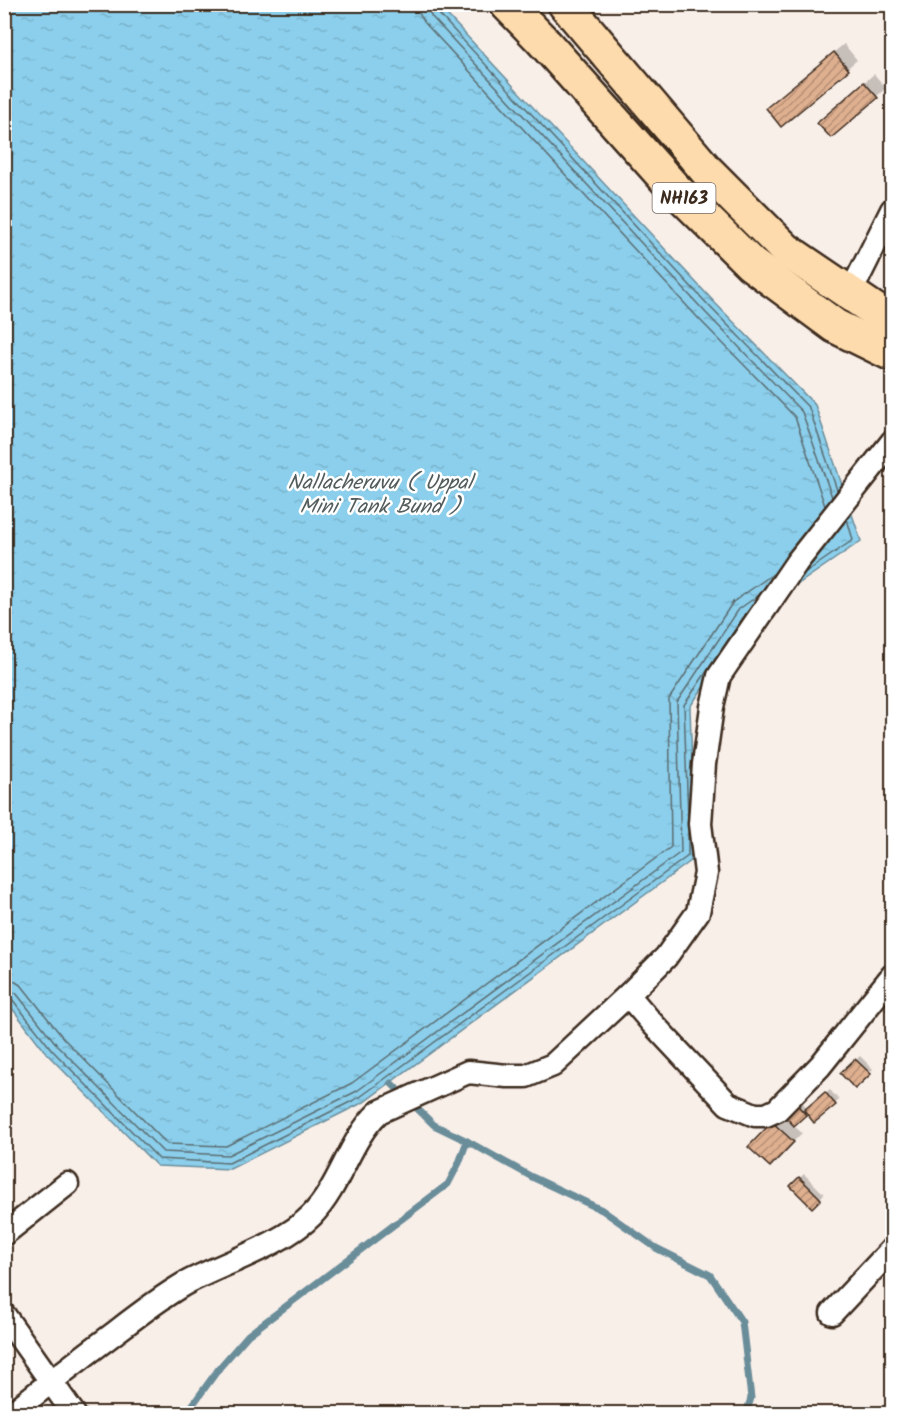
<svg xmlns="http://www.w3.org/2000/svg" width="897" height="1418" viewBox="0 0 897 1418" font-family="Kalam,sans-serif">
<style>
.water{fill:url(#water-ripples);stroke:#6b8d9a;stroke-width:1.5}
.shadow{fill:#0003}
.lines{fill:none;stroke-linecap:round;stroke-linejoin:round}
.shore{stroke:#5b6c70;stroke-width:1.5}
.stream{stroke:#6b8d9a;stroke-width:7}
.building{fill:url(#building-hatch);stroke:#3b2a1e;stroke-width:1.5}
.street-casing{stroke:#3b2a1e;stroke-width:27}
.highway-casing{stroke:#3b2a1e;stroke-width:38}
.street{stroke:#fff;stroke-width:22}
.highway{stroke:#fedbac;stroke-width:33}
.labels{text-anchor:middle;stroke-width:5;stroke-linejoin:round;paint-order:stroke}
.shield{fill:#fff;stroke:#766a62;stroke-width:1.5}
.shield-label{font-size:18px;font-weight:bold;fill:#3b2a1e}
.water-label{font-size:21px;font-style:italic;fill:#535c5c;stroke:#fff}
</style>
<defs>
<pattern id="water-ripples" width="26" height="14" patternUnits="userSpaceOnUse" patternTransform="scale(1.5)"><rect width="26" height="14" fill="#8bcfec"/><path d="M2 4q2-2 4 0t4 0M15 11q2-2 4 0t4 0" fill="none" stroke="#79b2ca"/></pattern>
<pattern id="building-hatch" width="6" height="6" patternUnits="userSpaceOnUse" patternTransform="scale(1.5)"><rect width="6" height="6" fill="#dfb090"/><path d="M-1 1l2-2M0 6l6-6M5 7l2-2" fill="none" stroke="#b68f75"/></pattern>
</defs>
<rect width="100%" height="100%" fill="#f9efe9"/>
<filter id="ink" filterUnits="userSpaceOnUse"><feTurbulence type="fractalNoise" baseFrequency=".0167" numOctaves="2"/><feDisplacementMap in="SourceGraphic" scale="12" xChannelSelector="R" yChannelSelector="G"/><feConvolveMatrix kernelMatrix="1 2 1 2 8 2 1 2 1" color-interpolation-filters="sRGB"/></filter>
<g filter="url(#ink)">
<polygon class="water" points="5,5 438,5 716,304 815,405 861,541 750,617 690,707 695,858 364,1102 230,1169 157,1166 47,1054 5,999"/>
<g class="shadow">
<polygon points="844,44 857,60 781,124 777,99"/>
<polygon points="874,74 886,88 832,136 828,114"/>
<polygon points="860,1056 873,1069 855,1087 842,1073"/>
<polygon points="830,1090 839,1100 835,1104 807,1112 793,1125 802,1133 770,1165 751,1147 799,1098 807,1108"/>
<polygon points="804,1174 824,1194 812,1206 792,1186"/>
</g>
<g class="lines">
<g class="shore">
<polyline points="418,4 419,13 424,22 699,319 795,417 825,506"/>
<polyline points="427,4 431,16 706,313 802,412 832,497"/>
<polyline points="435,4 436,11 711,308 809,408 837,490"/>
<polyline points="806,572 853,540 847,519"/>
<polyline points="688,818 684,705 747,612"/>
<polyline points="4,980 14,981 22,986 64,1039 167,1144 226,1146 352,1083 671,847 669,699 733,602 773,574"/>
<polyline points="4,989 16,993 57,1045 163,1152 228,1155 357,1091 681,852 677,702 739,609 759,595"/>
<polyline points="4,996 12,999 52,1050 159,1159 229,1163 360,1097 688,856 688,832"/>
</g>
<g class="stream">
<polyline points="467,1141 532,1177 602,1210 656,1248 710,1275 742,1322 751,1398 746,1414"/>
<polyline points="186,1414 220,1367 248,1335 448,1184 459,1163 467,1141 434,1125 391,1083"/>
</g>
</g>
<g class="building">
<polygon points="834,52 849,70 781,127 766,108"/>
<polygon points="864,82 878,98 831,138 817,123"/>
<polygon points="892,1003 892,1017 886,1010"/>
<polygon points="855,1059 871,1074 855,1089 840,1073"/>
<polygon points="825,1092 836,1105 814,1123 804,1110"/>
<polygon points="794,1101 806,1115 794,1126 781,1112"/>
<polygon points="772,1122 794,1142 770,1167 748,1147"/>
<polygon points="799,1177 821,1199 812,1208 790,1186"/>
</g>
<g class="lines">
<defs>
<g id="street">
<polyline points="850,294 892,210"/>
<polyline points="628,995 666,957 698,912 706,873 700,824 704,764 712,707 719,676 797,562 892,442"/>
<polyline points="4,1234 67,1184"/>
<polyline points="832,1313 892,1249"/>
<polyline points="4,1315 74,1414"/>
<path d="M 11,1414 C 46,1385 81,1358 116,1332 C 138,1315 160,1298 184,1284 C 221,1264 283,1245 312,1215 C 341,1185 349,1140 379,1112 L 468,1072 L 507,1076 L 526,1076 L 553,1065 L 628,995 L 652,1023 L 728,1104 L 755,1115 L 766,1115 L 777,1110 L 820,1066 L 892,976"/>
</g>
<g id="highway">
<polyline points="507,4 541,39 674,188 751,264 835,326 892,354"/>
<polyline points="565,4 707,171 786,250 876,311 892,320"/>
</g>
</defs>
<use href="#street" class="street-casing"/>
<use href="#highway" class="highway-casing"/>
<use href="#street" class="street"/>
<use href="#highway" class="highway"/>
</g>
</g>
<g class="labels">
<rect class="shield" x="652.5" y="183" width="63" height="30" rx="4.5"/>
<g class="shield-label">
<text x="684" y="204">NH163</text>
</g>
<g class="water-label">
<text x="380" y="489">Nallacheruvu ( Uppal<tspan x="380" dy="24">Mini Tank Bund )</tspan></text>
</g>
</g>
<rect width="897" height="1418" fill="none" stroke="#fff" stroke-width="24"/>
<rect x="12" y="12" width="873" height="1394" fill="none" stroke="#3b2a1e" stroke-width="2" filter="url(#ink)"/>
</svg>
